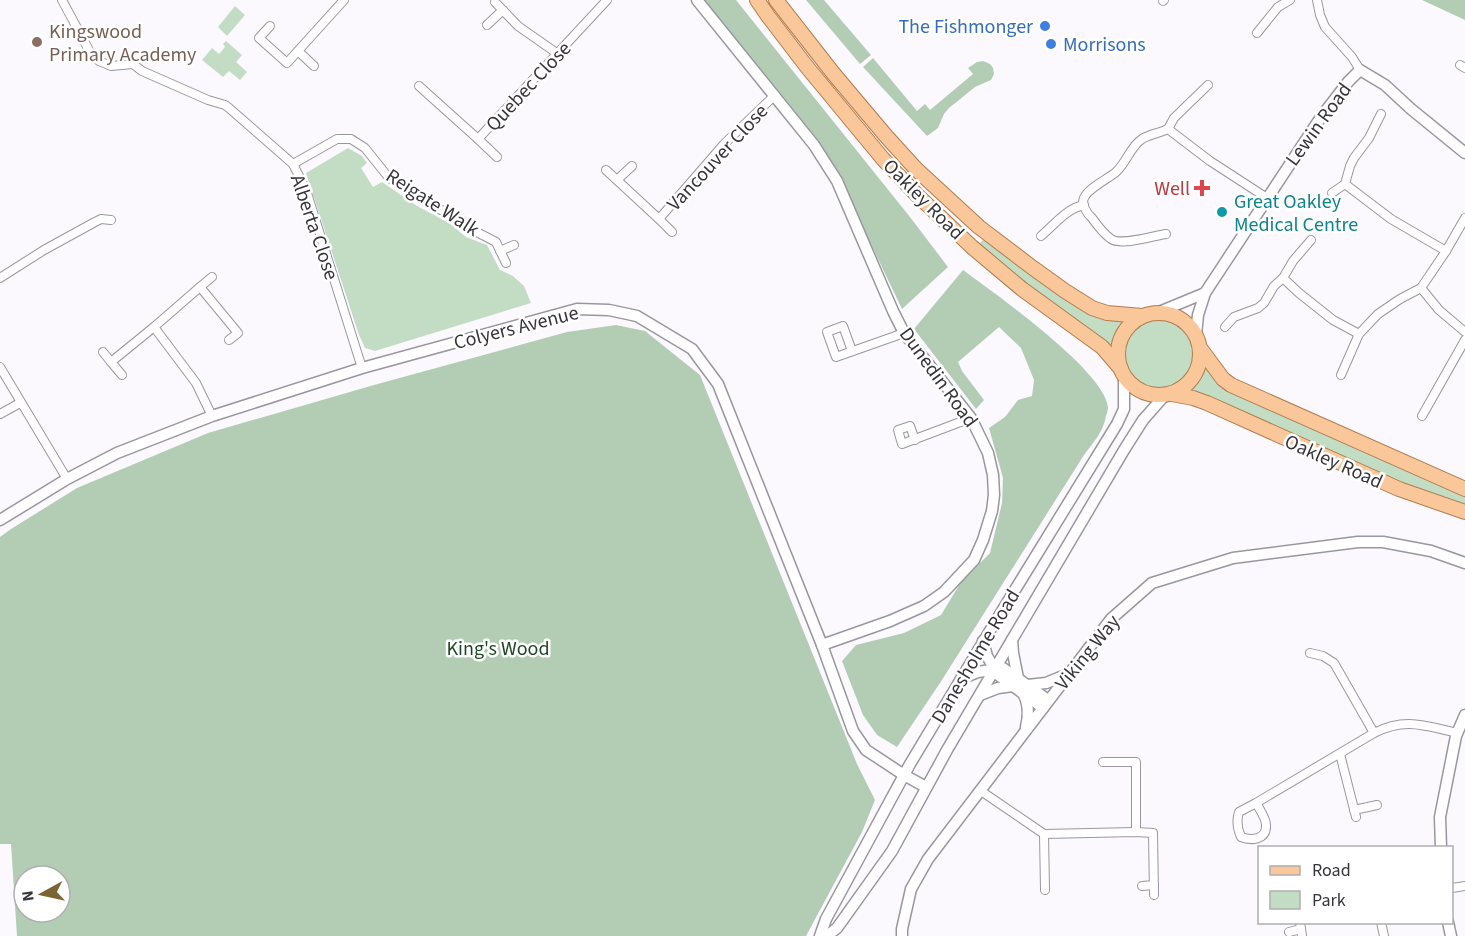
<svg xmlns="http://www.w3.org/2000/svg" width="1465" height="936" viewBox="0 0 1465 936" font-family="'Source Sans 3',sans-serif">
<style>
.green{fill:#c3ddc5}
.forest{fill:#b3cdb5;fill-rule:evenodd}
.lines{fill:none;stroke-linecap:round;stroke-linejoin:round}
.minor-casing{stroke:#9a96a1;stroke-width:10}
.tertiary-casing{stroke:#9a96a1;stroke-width:13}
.primary-casing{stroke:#b27b4c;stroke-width:16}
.minor{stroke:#fff;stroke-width:8}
.tertiary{stroke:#fff;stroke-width:10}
.primary{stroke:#f9c799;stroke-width:14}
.shop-dot{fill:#3f7fe0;stroke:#fff;stroke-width:2}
.education-dot{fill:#8d6e63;stroke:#fff;stroke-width:2}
.health-dot{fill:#e0444e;stroke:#fff;stroke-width:2}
.culture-dot{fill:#0f9aa8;stroke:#fff;stroke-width:2}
.labels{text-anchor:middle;stroke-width:5;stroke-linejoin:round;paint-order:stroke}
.shop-label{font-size:20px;fill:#366cbe;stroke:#fff;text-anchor:end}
.education-label{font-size:20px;fill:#785e54;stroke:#fff;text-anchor:start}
.street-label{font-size:20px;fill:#37353a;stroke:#fff}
.health-label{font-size:20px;fill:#be3a42;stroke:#fff;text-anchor:end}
.culture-label{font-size:20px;fill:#0d838f;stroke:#fff;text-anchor:start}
.park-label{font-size:20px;fill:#1f4725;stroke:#fff}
</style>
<rect width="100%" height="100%" fill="#fbf9fe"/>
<g class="green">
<polygon points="235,6 245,15 227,36 218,27"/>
<polygon points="226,41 242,55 236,62 247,72 240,80 229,71 223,77 202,60 212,48 219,54 225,47 223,44"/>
<polygon points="348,148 362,156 367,163 361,168 373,187 382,182 417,206 449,223 466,237 487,245 500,270 513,276 524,286 531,303 375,351 365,348 359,335 306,173"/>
<polygon points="984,238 1125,321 1113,337 1112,348 1084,326 1034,292 978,246"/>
<circle cx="1159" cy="353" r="36"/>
<polygon points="1204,366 1212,377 1225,390 1465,497 1465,506 1384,477 1190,391 1197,382"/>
</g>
<g class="forest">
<polygon points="703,0 736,0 910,217 948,267 902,309 867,236 840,175"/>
<polygon points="806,0 824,0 871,55 860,64"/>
<polygon points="1422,0 1465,0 1465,20"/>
<polygon points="873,58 917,111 925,104 930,110 973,74 968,68 977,62 983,61 990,64 993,68 994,74 991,80 975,87 949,108 944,114 938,128 927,136 863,67"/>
<path d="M 963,270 C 993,292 1105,371 1108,407 C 1108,410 1107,413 1106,416 C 1103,433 1094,441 1084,455 L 940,683 L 897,747 L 877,735 L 863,715 L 842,661 L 856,645 L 904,633 L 941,615 L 961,582 L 990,553 L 1002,503 L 1003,478 L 989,428 L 1005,417 L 1018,400 L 1032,396 L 1034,380 L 1021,348 L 999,327 L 958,362 L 962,371 L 984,400 L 976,409 L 914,329 Z"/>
<path d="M 616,325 L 645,331 L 700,375 L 857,764 L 875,800 L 862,832 L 806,936 L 17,936 L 11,844 L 0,844 L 0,537 L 11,529 L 77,488 L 208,433 L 374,385 L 567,332 ZM 24,876 L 60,876 L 60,912 L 24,912 Z"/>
</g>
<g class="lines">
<defs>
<g id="minor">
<polyline points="62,0 91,54 99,61 111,66 133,64 142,71 208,100 225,105 229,108 293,164 306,190 362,368"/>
<polyline points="1317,0 1320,15 1325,27 1352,57 1360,70"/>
<polyline points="1163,1 1164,0"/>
<polyline points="495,2 518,26 558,54"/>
<polyline points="487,25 503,10"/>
<polyline points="270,26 259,38 287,63 344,0"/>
<polyline points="1257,33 1278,7 1290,0"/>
<polyline points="298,51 314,66"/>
<polyline points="1460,65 1465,68"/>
<polyline points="419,86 478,139 607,0"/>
<polyline points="1381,114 1369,138 1354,158 1350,166 1345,184 1391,219 1446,251"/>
<polyline points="1168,129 1174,118 1208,85"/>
<polyline points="478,139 497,157"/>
<polyline points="293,164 337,139 351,139 365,148 389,178 436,208 454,215 469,228 496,242 506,263"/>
<polyline points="606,170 659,219 724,144 775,95"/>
<polyline points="617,180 632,166"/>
<polyline points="1332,193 1345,184"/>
<polyline points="659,219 672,232"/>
<path d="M 1166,234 C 1153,236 1122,246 1111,239 C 1104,234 1097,225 1092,218 C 1087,214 1081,204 1084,198 C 1088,188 1108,179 1116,172 C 1127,162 1130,147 1142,139 C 1150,134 1160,133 1168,129 L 1210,161 L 1267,198"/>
<path d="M 1041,236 C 1054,225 1067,208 1084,205"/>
<polyline points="1311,240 1293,261 1283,278 1299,293 1333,320 1359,334"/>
<polyline points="500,251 514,245"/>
<polyline points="0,278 44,250 95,222 101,219 111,220"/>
<polyline points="200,287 212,277"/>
<polyline points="1421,288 1439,310 1465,332"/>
<polyline points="1225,327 1234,317 1258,308 1264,303 1274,286 1283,278"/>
<polyline points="852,351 843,326 827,332 836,357 904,333"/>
<polyline points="103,352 111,362 154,327"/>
<polyline points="111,362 122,375"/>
<polyline points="0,367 67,479"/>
<polyline points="1341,375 1359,334 1378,314 1400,299 1421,288 1446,251 1465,218"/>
<polyline points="0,414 20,403"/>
<polyline points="212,416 196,383 154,327 200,287 238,333 229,340"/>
<polyline points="1422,416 1465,340"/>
<polyline points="915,440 910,426 898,430 902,444 971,418"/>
<polyline points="1310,653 1323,656 1334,663 1374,733"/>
<polyline points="1340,754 1356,817"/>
<polyline points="1103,762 1136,762 1136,832"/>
<polyline points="981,791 1044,834 1136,832 1153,833 1154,895"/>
<path d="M 1256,803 C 1260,810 1266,818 1266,825 C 1267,840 1251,841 1241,837 C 1237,828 1236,821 1239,812 L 1256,803 L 1374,733 C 1406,717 1425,726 1458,733"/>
<polyline points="1354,810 1377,805"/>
<polyline points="1044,834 1045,890"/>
<polyline points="1142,886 1154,885"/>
<polyline points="1452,888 1465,886"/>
<polyline points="1300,922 1302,936"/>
<polyline points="1381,922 1384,936"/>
<polyline points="1289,932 1301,929"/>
</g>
<g id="tertiary">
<polyline points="697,0 814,145 837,181 893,311 904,333 971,418 988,453 993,475 994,495 992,511 983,540 974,560 944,592 924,606 890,621 822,645"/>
<polyline points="1159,312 1205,293"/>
<polyline points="1196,335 1198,315 1205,293 1321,117 1348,82 1360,70 1385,85 1411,109 1465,153"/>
<polyline points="0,520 67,479 117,453 212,416 362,368 577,309 609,310 637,316 692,349 718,384 822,645 853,731 866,750 904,775 926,787"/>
<polyline points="1012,640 1013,653 1018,678"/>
<polyline points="983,641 987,656 998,675 1043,708"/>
<polyline points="961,679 978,672 1003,668 1048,700"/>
<polyline points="1028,685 1046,683 1068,674"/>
<path d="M 1023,693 C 1029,704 1029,715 1026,727"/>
<polyline points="980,695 998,688 1013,686"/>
<polyline points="1441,848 1440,817 1456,736 1465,715"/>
<polyline points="1448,922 1451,936"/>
<polyline points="820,936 826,919 910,764 994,624 1117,424 1124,409 1124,376"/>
<polyline points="827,936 837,928 892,851 947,750 1124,450 1143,420 1165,395"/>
<polyline points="902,936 902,929 911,889 928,859 1111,619 1152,583 1233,558 1358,542 1383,542 1431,551 1465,563"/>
</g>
<g id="primary">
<polyline points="757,0 768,16 807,67 883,159 917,195 972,247 1022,289 1102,347 1121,369"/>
<polyline points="776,0 833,73 886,136 916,169 979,227 1033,268 1065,291 1092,308 1107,313 1142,316"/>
<circle cx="1159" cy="354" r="41"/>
<polyline points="1200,348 1223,379 1231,385 1465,489"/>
<polyline points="1172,394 1193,398 1207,403 1399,489 1465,512"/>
</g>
</defs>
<use href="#minor" class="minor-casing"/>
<use href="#tertiary" class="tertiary-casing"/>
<use href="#primary" class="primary-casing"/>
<use href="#minor" class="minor"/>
<use href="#tertiary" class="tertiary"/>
<use href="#primary" class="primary"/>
</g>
<g class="shop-dot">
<circle cx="1045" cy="26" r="6"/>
<circle cx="1051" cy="44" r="6"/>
</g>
<circle class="education-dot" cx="37" cy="42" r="6"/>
<path class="health-dot" d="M1199 179h6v6h6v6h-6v6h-6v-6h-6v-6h6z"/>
<circle class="culture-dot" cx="1222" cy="212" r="6"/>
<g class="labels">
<g class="shop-label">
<text x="1033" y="33">The Fishmonger</text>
<text x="1063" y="51" text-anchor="start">Morrisons</text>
</g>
<g class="education-label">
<text x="49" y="38">Kingswood<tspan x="49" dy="23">Primary Academy</tspan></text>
</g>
<g class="street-label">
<text transform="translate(528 86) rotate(-47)" y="7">Quebec Close</text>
<text transform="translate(1318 124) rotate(-54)" y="7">Lewin Road</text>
<text transform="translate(717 157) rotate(-47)" y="7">Vancouver Close</text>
<text transform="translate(924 199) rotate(45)" y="7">Oakley Road</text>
<text transform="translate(433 202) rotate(33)" y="7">Reigate Walk</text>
<text transform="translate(315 227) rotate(71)" y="7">Alberta Close</text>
<text transform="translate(516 327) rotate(-14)" y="7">Colyers Avenue</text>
<text transform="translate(939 377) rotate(54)" y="7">Dunedin Road</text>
<text transform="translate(1334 461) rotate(24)" y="7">Oakley Road</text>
<text transform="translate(1087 652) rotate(-51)" y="7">Viking Way</text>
<text transform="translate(975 656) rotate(-59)" y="7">Danesholme Road</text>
</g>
<g class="health-label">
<text x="1190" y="195">Well</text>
</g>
<g class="culture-label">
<text x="1234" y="208">Great Oakley<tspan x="1234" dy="23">Medical Centre</tspan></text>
</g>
<g class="park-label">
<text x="498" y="655">King's Wood</text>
</g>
</g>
<rect x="1258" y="846" width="195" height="78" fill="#ffffff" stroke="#afaeb0" stroke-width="1.5"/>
<rect x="1270" y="866" width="30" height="9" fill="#f9c799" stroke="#afaeb0" stroke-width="1.5"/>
<text x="1312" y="876" font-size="18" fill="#37353a">Road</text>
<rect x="1270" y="891" width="30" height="18" fill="#c3ddc5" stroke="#afaeb0" stroke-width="1.5"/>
<text x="1312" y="906" font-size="18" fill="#37353a">Park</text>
<g transform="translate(42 894) rotate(262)"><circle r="28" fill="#ffffff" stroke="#afaeb0" stroke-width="1.5"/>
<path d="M0-4.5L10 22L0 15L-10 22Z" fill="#7a6433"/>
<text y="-9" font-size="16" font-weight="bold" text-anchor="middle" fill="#37353a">N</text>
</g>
</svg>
